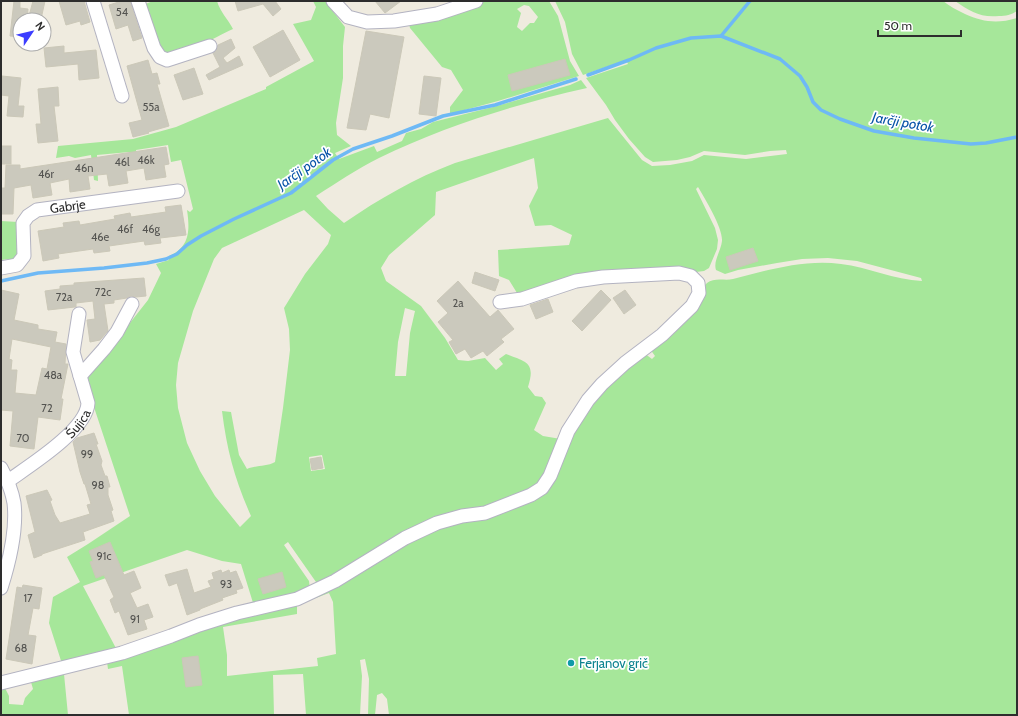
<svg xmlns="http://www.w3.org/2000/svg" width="1018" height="716" viewBox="0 0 1018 716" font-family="Cabin,sans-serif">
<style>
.green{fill:#a6e79a;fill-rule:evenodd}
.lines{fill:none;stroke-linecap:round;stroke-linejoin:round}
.stream{stroke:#6eb9f5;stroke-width:3.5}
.building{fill:#cbc9bd;stroke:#cbc8b8;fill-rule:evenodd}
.street-casing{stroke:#b3b3c1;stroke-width:15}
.street{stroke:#fff;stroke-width:13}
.culture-dot{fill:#0f9aa8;stroke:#fff;stroke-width:1.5}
.labels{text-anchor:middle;stroke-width:3.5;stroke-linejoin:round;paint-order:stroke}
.number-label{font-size:11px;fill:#545451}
.street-label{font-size:13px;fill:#2d2d2d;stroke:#fff}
.culture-label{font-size:13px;fill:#0d838f;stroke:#fff;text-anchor:start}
.water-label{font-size:14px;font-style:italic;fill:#0753a7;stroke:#fff}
</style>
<rect width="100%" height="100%" fill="#efebdf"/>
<g class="green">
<path d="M 153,1 L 217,1 C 220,12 228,19 233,29 C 211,39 186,56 161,54 L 143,5 Z"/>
<path d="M 313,1 L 325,1 L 345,27 L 343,46 L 343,78 L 336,123 L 337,135 L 351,146 L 335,153 L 339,159 L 374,146 L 377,152 L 402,141 L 406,133 L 421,129 L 433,122 L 493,107 L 570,85 L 581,80 L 587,88 C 516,104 445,126 379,158 C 357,169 336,183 316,196 L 328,209 L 344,223 C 379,199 415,178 455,163 L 608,118 L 642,160 L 652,166 L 670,165 L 692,161 L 704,155 L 746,159 L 787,154 L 786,150 L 770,151 L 745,155 L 704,151 L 690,157 L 677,160 L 653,162 L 645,157 L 629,139 L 615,120 L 606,105 L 586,78 L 628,64 L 626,60 L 583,75 L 572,54 L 565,22 L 555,1 L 943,1 C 949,6 957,10 965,14 C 983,22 997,24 1017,18 L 1017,715 L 389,715 L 387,699 L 382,693 L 377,695 L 375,715 L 368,715 L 369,679 L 365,659 L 360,660 L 362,676 L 360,715 L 306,715 L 303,674 L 273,675 L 274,715 L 129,715 L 122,666 L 108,669 L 107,662 L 167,642 L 210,625 L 243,616 L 295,603 L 340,582 L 404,542 L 439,526 L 491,514 L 537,496 L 547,486 L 553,475 L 569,434 L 588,405 L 608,381 L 644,353 L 652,359 L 655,356 L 650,349 C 664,338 684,321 694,307 C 700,300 700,289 707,283 C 714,277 725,281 733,279 C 768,270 805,259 841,264 C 868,267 894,280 922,281 L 921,278 L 857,261 L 828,258 L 802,259 L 777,263 L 738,270 L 725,274 L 716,270 C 713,261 721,251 722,241 C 723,228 705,199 698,187 L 696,189 L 715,228 L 718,240 L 717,249 L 709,268 L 704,271 L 696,272 L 664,269 L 604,274 L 560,282 L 525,296 L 517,293 L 509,280 L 499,276 L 498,250 L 569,245 L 572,235 L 551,225 L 535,226 L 529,206 L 538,188 L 534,158 L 436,192 L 435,215 L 389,255 L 381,268 L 386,281 L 421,306 L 445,338 L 458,360 L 468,361 L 485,358 L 496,370 L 503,364 L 499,359 L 506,354 C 526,362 536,362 528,387 L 535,396 L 542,397 L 546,403 L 534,430 L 543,436 L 561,439 L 545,477 L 539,487 L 529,493 L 510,499 L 485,510 L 455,515 L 420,527 L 401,537 L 323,584 L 319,584 L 316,582 L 288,542 L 284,545 L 309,581 L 310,590 L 300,595 L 254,606 L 241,564 L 222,561 L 187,550 L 83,586 L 118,652 L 95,657 L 63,667 L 49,623 L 53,597 L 80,582 L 67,557 L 88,544 L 130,516 L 85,380 L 148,300 L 161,273 L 156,264 L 169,260 L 169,256 C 190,247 190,230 187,210 L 190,212 L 193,209 L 181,160 L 171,162 L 168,145 L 136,150 L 138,164 L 131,166 L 129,152 L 97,155 L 98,181 L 94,180 L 91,155 L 75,158 L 69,156 L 56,158 L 58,146 L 133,139 L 176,127 L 266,89 L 266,87 L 314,61 L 293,24 L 311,20 L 316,7 ZM 304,210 L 331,235 L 328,244 L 305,274 L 284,308 L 289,329 L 290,350 L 283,408 L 275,462 C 266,467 256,465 247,469 L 239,455 L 231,412 L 222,411 C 227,451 235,480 251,516 L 240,527 L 215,496 L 200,471 L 187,443 L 178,408 L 176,385 L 178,363 L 193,311 L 214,259 L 222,248 ZM 405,308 L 415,311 L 410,333 L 406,376 L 395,376 L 398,342 ZM 322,455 L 325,469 L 311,471 L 309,457 ZM 329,593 L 333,602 L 336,654 L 317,658 L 318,666 L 227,676 L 227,655 L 223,627 L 297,614 L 297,605 Z"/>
<path d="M 485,1 L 549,1 L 558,16 L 570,61 L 579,76 L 498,101 L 450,114 L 450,107 L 463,90 L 451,70 L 442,67 L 410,28 L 409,24 L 454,14 ZM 524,5 L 529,6 L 538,17 L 534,23 L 530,23 L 522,31 L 517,27 L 521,13 L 517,9 Z"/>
<path d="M 955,1 L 1017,1 L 1017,11 C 1011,15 1006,16 999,16 C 980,18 970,11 955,1 Z"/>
<polygon points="1,221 18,222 19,255 10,262 9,259 1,260"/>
<polygon points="64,674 68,715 1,715 1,689 5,688 9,696 9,704 23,705 25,698 33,689 31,682"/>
</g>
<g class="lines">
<g class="stream">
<polyline points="721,36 750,1"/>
<polyline points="588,75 629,60 656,48 691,38 721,36 780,59 800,76 807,87 813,102 821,110 840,119 874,131 914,138 971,144 986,143 1017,137"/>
<polyline points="1,281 38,273 104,268 147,263 166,259 177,254 187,245 201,236 234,219 291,193 333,160 353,149 392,136 443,116 495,105 576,79"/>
</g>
</g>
<g class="building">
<polygon points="14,1 20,1 20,8 28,9 27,20 20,20 20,37 10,36"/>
<polygon points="33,1 45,1 41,19 29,16"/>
<polygon points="59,1 84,1 90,22 81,25 80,21 66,25"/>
<polygon points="122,1 130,1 142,38 133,41 128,25 116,29 109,5"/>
<polygon points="235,1 275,1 281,9 273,16 263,4 238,11"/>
<polygon points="375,1 401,1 385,13"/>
<polygon points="283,30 300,60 270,77 253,47"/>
<polygon points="366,31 404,37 389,118 370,114 366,130 347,128"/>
<polygon points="231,39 235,48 223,58 227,63 239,56 243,65 209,80 206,75 220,67 213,53 216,51 218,45"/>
<polygon points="64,46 64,53 96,50 99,78 79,80 78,64 46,67 44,48"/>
<polygon points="565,59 570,75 512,91 508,75"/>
<polygon points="148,60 152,74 157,73 160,84 157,84 169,126 148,132 149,133 133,137 129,123 142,120 127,66"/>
<polygon points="194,68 203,94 183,100 174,75"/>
<polygon points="2,76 21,78 18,106 24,106 23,117 7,116 9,96 1,95"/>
<polygon points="424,76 441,78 436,116 419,114"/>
<polygon points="58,87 59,106 54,106 58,141 38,143 36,124 41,124 38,89"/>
<rect x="1" y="146" width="10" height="18"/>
<polygon points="166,147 169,164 164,165 166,177 146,180 144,168 126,171 128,183 109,186 107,174 88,176 90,189 70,192 69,179 50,183 52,195 33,198 31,185 14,188 13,214 1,214 1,188 5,188 6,165 20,165 20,169"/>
<polygon points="181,205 186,235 160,238 161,243 145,245 144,241 109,246 110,251 94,253 93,249 58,254 59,258 43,261 38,231 64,227 63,223 79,221 80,225 115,219 114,216 130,213 131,217 166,212 165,207"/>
<polygon points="753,248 758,261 730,270 726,257"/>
<polygon points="475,272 499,280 495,291 472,283"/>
<polygon points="144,278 146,296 136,297 131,296 127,298 114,300 114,303 104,304 108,331 100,340 90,342 87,320 95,319 93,301 76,303 76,307 75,307 48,310 45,291 60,289 60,286 74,285 74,283"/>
<polygon points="458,281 490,317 498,310 514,329 501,339 504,342 487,356 483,351 471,358 465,349 456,354 449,342 453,340 438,322 448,313 437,301"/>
<path d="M 1,290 L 19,294 L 14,320 L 38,325 L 38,329 L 57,332 L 55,342 L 66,344 L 65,364 L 68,364 L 61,399 L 63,399 L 60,420 L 38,417 L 34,449 L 10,446 L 13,411 L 1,410 ZM 12,339 L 51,347 L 47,369 L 42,368 L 36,395 L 15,393 L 17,370 L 11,370 L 12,360 L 9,359 Z"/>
<polygon points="601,290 611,300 582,331 572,321"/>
<polygon points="625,290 636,305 624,314 613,298"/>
<polygon points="548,299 553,312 536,319 530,305"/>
<polygon points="94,433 98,444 96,444 102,461 101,465 105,476 107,476 110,487 108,487 108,495 113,510 111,511 114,521 83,532 85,540 42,554 42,555 34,558 28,535 35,532 26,496 47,490 52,500 50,501 55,515 60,523 90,514 87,505 91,504 85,484 84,484 80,472 73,442 77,438"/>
<polygon points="321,457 323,468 312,470 310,459"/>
<polygon points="110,542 124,575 134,571 141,588 130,593 137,608 148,604 153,617 144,620 147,629 128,635 119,611 115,613 110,600 114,597 104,575 96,578 90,562 93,561 89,551"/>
<polygon points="187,569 194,593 211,587 208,581 214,579 212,573 221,570 222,573 229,570 230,573 236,571 243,588 236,590 237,593 222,598 223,600 200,609 200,610 187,615 177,583 169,586 165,575"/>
<polygon points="282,572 286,587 263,594 258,579"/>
<polygon points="23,585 42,588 39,609 33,608 28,635 36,636 32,664 6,659 17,587 22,588"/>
<polygon points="198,656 202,685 186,687 182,658"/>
</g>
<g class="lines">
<defs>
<g id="street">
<polyline points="93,1 122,96"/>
<polyline points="138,1 154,48 160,57 167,60 210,46"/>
<polyline points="333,1 348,17 367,22 394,21 437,14 476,1"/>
<path id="s1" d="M 1,268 L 17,265 L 24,256 L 23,223 L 28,216 L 37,210 L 178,191"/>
<polyline points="80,376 104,349 117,332 132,304"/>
<path d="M 1,468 C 7,479 12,491 14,503 C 17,529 9,563 1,588"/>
<path id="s2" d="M 8,481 C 29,466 87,430 88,403 L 73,352 L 79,314"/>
<polyline points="1,683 122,653 171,636 199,625 237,613 297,599 335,581 405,538 437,523 462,516 485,513 531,495 542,488 550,476 568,431 588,400 602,384 625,363 662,335 692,306 699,293 698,283 691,276 679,273 603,277 576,281 522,299 500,302"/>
</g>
</defs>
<use href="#street" class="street-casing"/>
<use href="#street" class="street"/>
</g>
<circle class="culture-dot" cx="571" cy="663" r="4"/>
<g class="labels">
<g class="number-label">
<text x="122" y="16">54</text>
<text x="151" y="111">55a</text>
<text x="146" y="164">46k</text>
<text x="122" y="166">46l</text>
<text x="84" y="172">46n</text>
<text x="46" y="178">46r</text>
<text x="125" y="233">46f</text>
<text x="151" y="233">46g</text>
<text x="100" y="241">46e</text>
<text x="103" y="296">72c</text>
<text x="64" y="301">72a</text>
<text x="458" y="307">2a</text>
<text x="53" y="379">48a</text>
<text x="47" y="412">72</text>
<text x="23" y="442">70</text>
<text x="87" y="458">99</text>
<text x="98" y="489">98</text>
<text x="104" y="560">91c</text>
<text x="226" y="588">93</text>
<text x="28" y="602">17</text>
<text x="135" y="623">91</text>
<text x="21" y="652">68</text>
</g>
<g class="street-label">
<text dy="5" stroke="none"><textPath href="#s1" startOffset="111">Gabrje</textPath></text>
<text dy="5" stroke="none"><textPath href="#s2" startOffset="91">Šujica</textPath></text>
</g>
<g class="culture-label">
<text x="579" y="668">Ferjanov grič</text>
</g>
<g class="water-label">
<text transform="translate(903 122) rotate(10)" y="5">Jarčji potok</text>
<text transform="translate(304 168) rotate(-35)" y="5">Jarčji potok</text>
</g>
</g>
<rect width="1018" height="716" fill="none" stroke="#2d2d2d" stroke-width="4"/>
<g transform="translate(32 32) rotate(55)"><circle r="19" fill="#ffffff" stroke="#ababab"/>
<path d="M0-3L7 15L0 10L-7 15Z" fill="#3c3dff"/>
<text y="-6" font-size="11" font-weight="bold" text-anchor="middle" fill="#2d2d2d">N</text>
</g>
<path d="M878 30v6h83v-6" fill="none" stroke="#2d2d2d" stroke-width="2"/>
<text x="884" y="30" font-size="12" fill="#2d2d2d" stroke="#ffffff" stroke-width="3" paint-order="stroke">50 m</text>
</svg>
